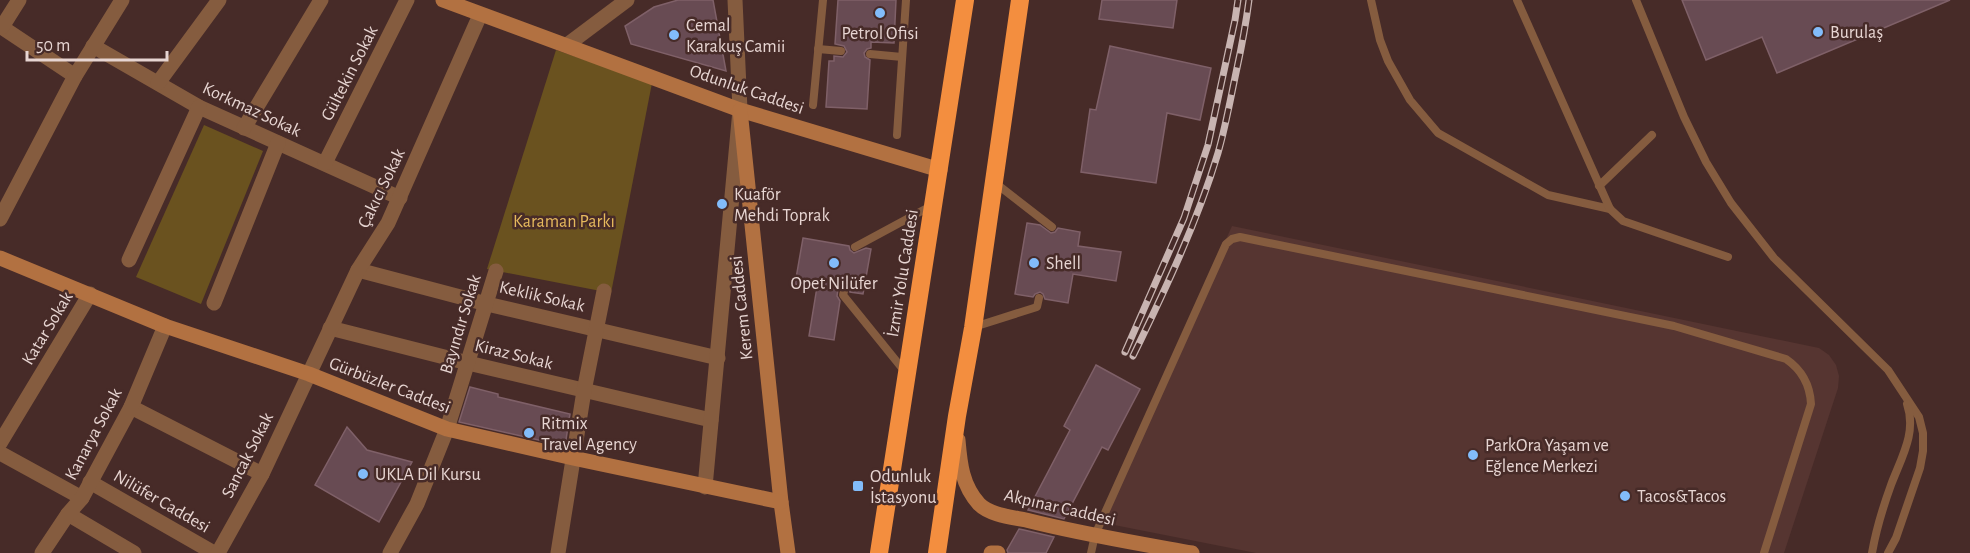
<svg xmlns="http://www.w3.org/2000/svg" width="1970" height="553" viewBox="0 0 1970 553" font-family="'Alegreya Sans',sans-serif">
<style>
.built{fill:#563531}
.green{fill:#6a521f}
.building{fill:#684b53;stroke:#7f6068;stroke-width:1.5}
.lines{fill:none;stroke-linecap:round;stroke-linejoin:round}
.lane{stroke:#855c3f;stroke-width:8}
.street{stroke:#855c3f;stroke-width:15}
.secondary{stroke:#b27141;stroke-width:15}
.highway{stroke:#f38e3f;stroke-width:18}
.rail-casing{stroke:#c8b4b1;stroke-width:7}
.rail{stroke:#472b28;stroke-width:4.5;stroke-dasharray:14;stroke-linecap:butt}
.poi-dot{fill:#82bcfa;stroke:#472b28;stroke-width:2}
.labels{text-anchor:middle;stroke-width:5;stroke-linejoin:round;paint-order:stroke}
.poi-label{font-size:18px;fill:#e7d5d2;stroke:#472b28;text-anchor:start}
.street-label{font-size:18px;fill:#e7d5d2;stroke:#472b28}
.park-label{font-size:18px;fill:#e6b95d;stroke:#472b28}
</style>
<rect width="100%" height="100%" fill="#472b28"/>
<polygon class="built" points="1232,226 1819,348 1829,355 1836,365 1839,376 1838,388 1784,553 1256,553 1099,522"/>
<g class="green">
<polygon points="556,50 652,83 611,293 487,269"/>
<polygon points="204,125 263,151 201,304 136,277"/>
</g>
<g class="building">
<polygon points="678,0 713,0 726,71 631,44 625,26 654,7"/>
<polygon points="838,0 896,0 894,43 871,42 871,48 867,49 864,53 865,57 870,60 867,109 826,107 829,61 834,61 834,56 843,57 847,52 844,46 835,44"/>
<polygon points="1102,0 1177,0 1173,28 1099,19"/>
<polygon points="1682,0 1950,0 1777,73 1762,37 1706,60"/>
<polygon points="1110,46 1211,68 1200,120 1167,113 1156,183 1081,172 1090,109 1096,110"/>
<polygon points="1027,223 1040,225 1051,233 1055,232 1058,228 1080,232 1078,246 1121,252 1116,281 1073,274 1068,303 1045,299 1043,294 1040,292 1035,294 1033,297 1015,294"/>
<polygon points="803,238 849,246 850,250 854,253 866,248 871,249 863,294 850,292 849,287 845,285 838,289 837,296 840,301 834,340 809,336 817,287 795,284"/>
<polygon points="1096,365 1140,389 1108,450 1102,447 1064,519 1028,510 1070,430 1064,426"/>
<polygon points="470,387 498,394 498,397 570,414 565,446 459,422"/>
<polygon points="347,427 367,450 412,462 379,522 315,485"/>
<polygon points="1019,529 1024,530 1054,537 1046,553 1008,553 1007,550"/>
</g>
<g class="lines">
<g class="lane">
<polyline points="1371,0 1380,40 1388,61 1410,100 1438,133 1548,195 1610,209"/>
<polyline points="1517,0 1610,209 1623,221 1728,257"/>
<polyline points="1636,0 1684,117 1706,162 1731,203 1774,258 1888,370 1919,417 1923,433 1923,451 1920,468 1896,538 1888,553"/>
<polyline points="818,49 841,51"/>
<polyline points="870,54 902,57"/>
<polyline points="813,105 823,0"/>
<polyline points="897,135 906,0"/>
<polyline points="994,182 1052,227"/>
<polyline points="1599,186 1652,135"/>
<polyline points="855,247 931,206"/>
<polyline points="844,291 843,295 906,373"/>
<polyline points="974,327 1037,307 1039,298"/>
<path d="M 1091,553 L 1095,535 L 1226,244 L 1232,239 L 1240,237 L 1674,326 L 1786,359 C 1802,370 1810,384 1811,404 L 1764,553"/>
<path d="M 1872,553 C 1876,530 1883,507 1891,485 C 1901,458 1917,433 1907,404"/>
</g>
<g class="street">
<polyline points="0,26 75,76"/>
<polyline points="2,27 19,0"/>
<polyline points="567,45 627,0"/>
<polyline points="93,46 199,107 400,198"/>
<polyline points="158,83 219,0"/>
<polyline points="244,128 321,0"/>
<polyline points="325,163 407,0"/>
<polyline points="0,219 75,76 122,0"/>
<polyline points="129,260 199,107"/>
<polyline points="358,270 487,304 718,358"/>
<polyline points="214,303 278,143"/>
<polyline points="330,328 468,363 711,420"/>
<polyline points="131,407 262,474"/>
<polyline points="0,443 90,294"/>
<polyline points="0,453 82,498"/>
<polyline points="90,482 214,553"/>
<polyline points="705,487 740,110 735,0"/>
<polyline points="68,514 134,553"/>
<polyline points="42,553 68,514 82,498 131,407 165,326"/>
<polyline points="218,553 262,474 358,270 388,223 480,15"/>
<polyline points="390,553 417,504 447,429 496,271"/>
<polyline points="558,553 584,391 604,291"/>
</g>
<g class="secondary">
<polyline points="443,0 740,110 940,170"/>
<polyline points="740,110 781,502 788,553"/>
<polyline points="0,258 165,326 309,374 447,429 573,458 781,502"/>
<path d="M 958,440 C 960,464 962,485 979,504 C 990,515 1011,517 1026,520 C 1081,534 1136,543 1192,553"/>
<polyline points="991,553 998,553"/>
</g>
<g class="highway">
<polyline points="879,553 965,0"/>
<polyline points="937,553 957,416 973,328 1020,0"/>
</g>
<defs>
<g id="rail">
<polyline points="1125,352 1184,218 1208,145 1235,20 1238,0"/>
<path d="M 1133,356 C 1165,290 1197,223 1218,153 C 1226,125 1231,96 1237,68 C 1242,45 1246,23 1249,0"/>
</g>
</defs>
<use href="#rail" class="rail-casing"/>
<use href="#rail" class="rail"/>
</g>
<g class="poi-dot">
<circle cx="880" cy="13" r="6"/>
<circle cx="1818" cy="32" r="6"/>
<circle cx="674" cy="35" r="6"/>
<circle cx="722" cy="204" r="6"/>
<circle cx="834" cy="263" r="6"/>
<circle cx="1034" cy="263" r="6"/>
<circle cx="529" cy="433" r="6"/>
<circle cx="1473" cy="455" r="6"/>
<circle cx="363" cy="474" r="6"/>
<rect x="852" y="480" width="12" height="12" rx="3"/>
<circle cx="1625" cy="496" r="6"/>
</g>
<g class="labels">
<g class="poi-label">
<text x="686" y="31">Cemal<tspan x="686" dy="21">Karakuş Camii</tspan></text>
<text x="1830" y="38">Burulaş</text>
<text x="880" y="39" text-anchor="middle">Petrol Ofisi</text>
<text x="734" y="200">Kuaför<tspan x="734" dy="21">Mehdi Toprak</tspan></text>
<text x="1046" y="269">Shell</text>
<text x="834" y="289" text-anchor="middle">Opet Nilüfer</text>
<text x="541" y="429">Ritmix<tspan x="541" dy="21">Travel Agency</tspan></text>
<text x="1485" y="451">ParkOra Yaşam ve<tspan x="1485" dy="21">Eğlence Merkezi</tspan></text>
<text x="375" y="480">UKLA Dil Kursu</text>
<text x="870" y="482">Odunluk<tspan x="870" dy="21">İstasyonu</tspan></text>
<text x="1637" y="502">Tacos&amp;Tacos</text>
</g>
<g class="street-label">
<text transform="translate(349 73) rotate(-63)" y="6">Gültekin Sokak</text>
<text transform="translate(747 89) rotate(19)" y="6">Odunluk Caddesi</text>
<text transform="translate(252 109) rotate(25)" y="6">Korkmaz Sokak</text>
<text transform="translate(381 188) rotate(-64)" y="6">Çakıcı Sokak</text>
<text transform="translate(902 273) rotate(-81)" y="6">İzmir Yolu Caddesi</text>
<text transform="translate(542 296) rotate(13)" y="6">Keklik Sokak</text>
<text transform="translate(741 308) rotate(-96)" y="6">Kerem Caddesi</text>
<text transform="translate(460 324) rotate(-73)" y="6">Bayındır Sokak</text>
<text transform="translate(47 328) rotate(-59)" y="6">Katar Sokak</text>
<text transform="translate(514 354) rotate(14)" y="6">Kiraz Sokak</text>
<text transform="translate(390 385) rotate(21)" y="6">Gürbüzler Caddesi</text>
<text transform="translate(93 434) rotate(-62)" y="6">Kanarya Sokak</text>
<text transform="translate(247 455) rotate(-63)" y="6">Sancak Sokak</text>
<text transform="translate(162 501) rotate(30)" y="6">Nilüfer Caddesi</text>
<text transform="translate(1060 507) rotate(13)" y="6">Akpınar Caddesi</text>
</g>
<g class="park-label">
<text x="564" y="227">Karaman Parkı</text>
</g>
</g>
<path d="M27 51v9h140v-9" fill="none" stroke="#e7d5d2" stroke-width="3"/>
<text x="36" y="51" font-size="18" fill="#e7d5d2" stroke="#472b28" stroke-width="4.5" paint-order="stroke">50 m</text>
</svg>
